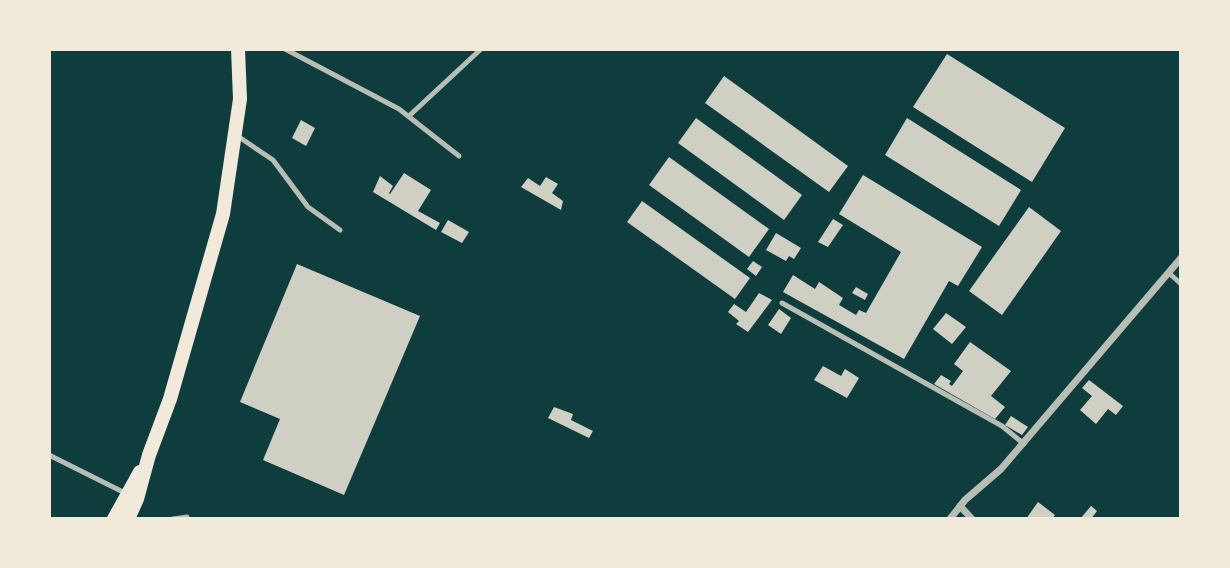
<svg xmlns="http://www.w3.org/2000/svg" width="1230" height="568" viewBox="0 0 1230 568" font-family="'PT Sans',sans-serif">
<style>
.building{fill:#cfcfc3}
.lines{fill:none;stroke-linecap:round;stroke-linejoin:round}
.service{stroke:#b8beb3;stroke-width:5}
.minor{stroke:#b8beb3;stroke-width:7}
.secondary{stroke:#f1e9da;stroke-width:14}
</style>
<rect width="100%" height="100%" fill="#0f3d3e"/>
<g class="building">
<polygon points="947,54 1065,128 1032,182 913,107"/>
<polygon points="724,76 848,166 829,192 705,103"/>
<polygon points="696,118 802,195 784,220 678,143"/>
<polygon points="907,118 1021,190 999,226 885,155"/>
<polygon points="301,120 315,128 306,146 292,138"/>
<polygon points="669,157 769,229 749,257 649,185"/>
<polygon points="404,173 431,190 418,211 440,223 436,230 373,192 380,176 393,186 389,193 390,194"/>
<polygon points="863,175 982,247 958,286 949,281 904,359 783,292 793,275 815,289 819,282 843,298 839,305 856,315 859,310 866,313 901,252 839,214"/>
<polygon points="546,177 558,184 552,193 563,201 561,210 521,187 528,178 540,186"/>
<polygon points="642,201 750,278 735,299 627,222"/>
<polygon points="1029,207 1061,231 1002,315 969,291"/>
<polygon points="833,219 843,225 828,247 818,242"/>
<polygon points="448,220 469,232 462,243 441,232"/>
<polygon points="776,233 801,248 794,259 789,256 786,261 766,250"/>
<polygon points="753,261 762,267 756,276 747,269"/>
<polygon points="297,264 420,316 344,495 263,460 280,419 240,402"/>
<polygon points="856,287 868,294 865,300 852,293"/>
<polygon points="759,293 772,300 748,332 736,324 739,321 728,312 734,304 746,312"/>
<polygon points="779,309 791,318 781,334 768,325"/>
<polygon points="946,313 966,327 952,344 933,329"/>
<polygon points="970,342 1011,371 991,396 1005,407 995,419 934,384 941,375 951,381 949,384 952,386 963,371 954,364"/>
<polygon points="823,366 841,376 845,369 859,378 847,398 814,380"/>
<polygon points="1089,380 1123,406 1116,415 1108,409 1096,424 1080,410 1092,396 1082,388"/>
<polygon points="554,407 573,414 571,420 593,431 589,438 548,418"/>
<polygon points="1011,416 1028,427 1022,435 1005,425"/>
<polygon points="1038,502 1055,515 1052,519 1026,519"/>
<polygon points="1091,506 1097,511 1091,519 1080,519"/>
</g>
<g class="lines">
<g class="service">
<polyline points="285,49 399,109 459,156"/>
<polyline points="409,116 481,49"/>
<polyline points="236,135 273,160 308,207 340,230"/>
<polyline points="1169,273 1181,284"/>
<polyline points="782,303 1002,426 1024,444"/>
<polyline points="49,455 127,494"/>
<polyline points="173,519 187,517"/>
</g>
<g class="minor">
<polyline points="960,506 972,519"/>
<polyline points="950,519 965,500 1001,469 1181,258"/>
</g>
<g class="secondary">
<polyline points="114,519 140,472"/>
<polyline points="128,519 137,499 149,455 170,399 223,214 240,99 238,49"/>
</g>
</g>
<rect width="1230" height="568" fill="none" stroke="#f1e9da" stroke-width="102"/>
</svg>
